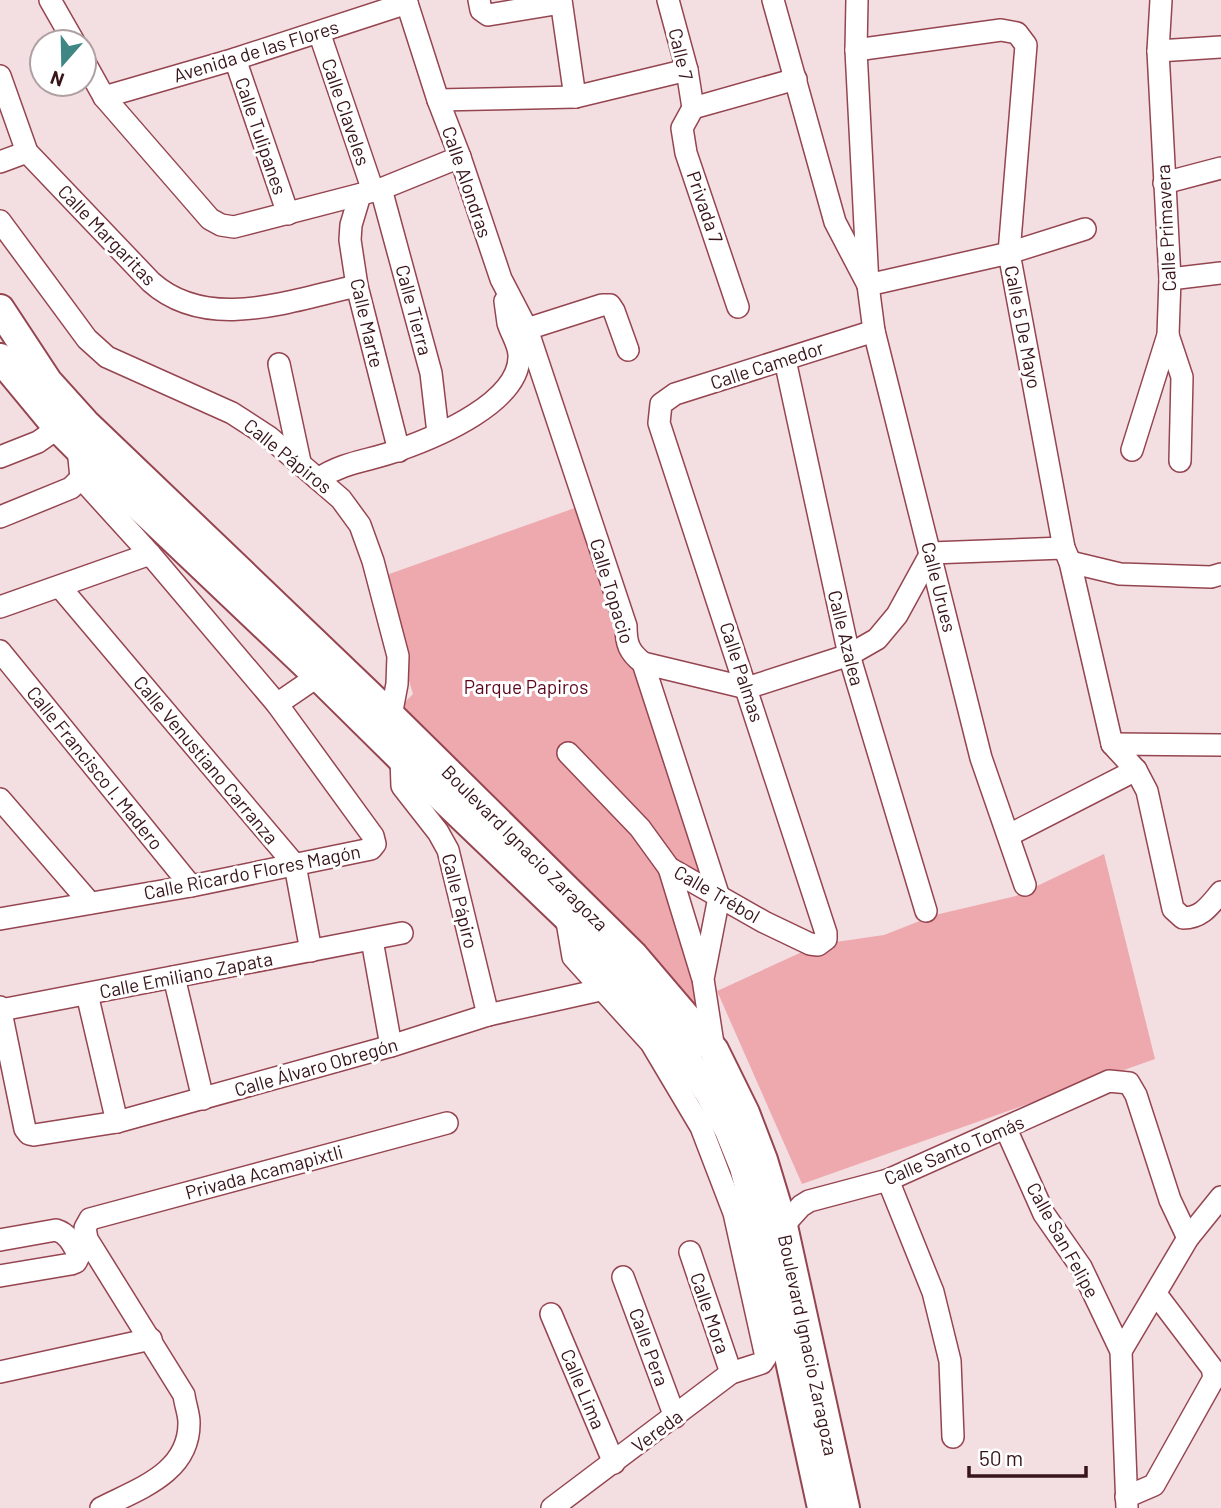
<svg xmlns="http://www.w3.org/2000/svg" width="1221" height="1508" viewBox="0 0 1221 1508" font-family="Barlow,sans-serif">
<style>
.green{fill:#eea9af}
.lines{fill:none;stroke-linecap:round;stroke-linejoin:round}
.minor-casing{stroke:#954550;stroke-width:24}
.major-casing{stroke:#954550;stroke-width:32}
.minor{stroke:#fff;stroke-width:21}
.major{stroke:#fff;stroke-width:28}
.labels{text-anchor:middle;stroke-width:6;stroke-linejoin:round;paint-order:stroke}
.street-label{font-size:19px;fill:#37151a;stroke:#fff}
.park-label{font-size:19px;fill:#5d061f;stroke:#fff}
</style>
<rect width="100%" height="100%" fill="#f3dfe1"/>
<g class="green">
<polygon points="586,504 708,891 669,868 700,1016 391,716 413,694 378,578"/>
<polygon points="1104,854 1155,1059 802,1184 717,991 802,952 836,942 884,935 935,915 1016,896"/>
</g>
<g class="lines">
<defs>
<g id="minor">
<polyline points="50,0 74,42"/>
<path d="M 406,0 L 438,100 L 460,157 L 501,279 L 527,329 L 626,626 C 626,644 629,652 643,663 L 719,897 L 703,979 L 714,1050"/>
<polyline points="479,0 481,10 488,15 561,3"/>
<polyline points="561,0 575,97"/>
<polyline points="668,0 687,70 693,108"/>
<polyline points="773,0 835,222 868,285 1009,253 1085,229"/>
<polyline points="857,0 856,50 868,285 874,331 981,758 1025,885"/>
<polyline points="319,32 373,191"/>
<path d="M 856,50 L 1001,30 L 1017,33 L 1026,45 L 1009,253 L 1064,548 L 1070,562 L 1112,744 L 1136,770 L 1147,791 L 1173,909 L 1183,918 C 1202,918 1210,905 1221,892"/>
<polyline points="1158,51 1221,47"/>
<polyline points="235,59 288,214"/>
<polyline points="84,61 104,97 210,219 221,225 234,227 381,189 460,157"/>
<path d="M 0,76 L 27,152 L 151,282 C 208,333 291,300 357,286"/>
<polyline points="104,97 235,59 407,3"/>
<polyline points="438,100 575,97 687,70"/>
<polyline points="693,108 682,128 686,153 738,307"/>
<polyline points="693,108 796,79"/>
<polyline points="0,162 27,152"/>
<polyline points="1164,183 1221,168"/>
<polyline points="381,189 431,373 438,433"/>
<polyline points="360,195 351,225 350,240 357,286 399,451"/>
<polyline points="0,221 87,339 107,357 232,413 269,437 341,499 360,525 373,561 398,656 397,684 391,716"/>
<polyline points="1170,279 1221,273"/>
<polyline points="527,329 602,305 610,305 614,311 628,350"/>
<polyline points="1168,335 1182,377 1180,461"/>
<polyline points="785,360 849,655 926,911"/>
<polyline points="279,364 300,462"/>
<polyline points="1132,450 1168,335 1170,279 1158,51 1161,0"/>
<polyline points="0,457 38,442 58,428"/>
<path d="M 318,479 C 345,461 370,461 399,450 C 436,437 522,402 519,354 C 518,343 511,333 508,323 C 507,316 506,308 505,301"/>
<polyline points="0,517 71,488 81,478"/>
<polyline points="1070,562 1120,574 1211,577 1221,574"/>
<polyline points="60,587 295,865 311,951"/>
<polyline points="0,607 150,554"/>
<polyline points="0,651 191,886"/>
<polyline points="643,663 747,688 849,655 877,639 897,615 931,553 1064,548"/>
<polyline points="277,704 318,676"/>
<polyline points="1112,744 1221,745"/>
<polyline points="568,753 640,828 669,868 764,922 810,944 818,945 826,939 826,933 659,423 661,404 675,394 874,331"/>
<polyline points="401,758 402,786 438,832 448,850 488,1015"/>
<polyline points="0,799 90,903"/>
<polyline points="1009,835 1136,770"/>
<polyline points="669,868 702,976"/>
<polyline points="0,919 191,886 371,849 375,844 373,836 277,704 150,554 81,478 78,448"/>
<polyline points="372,940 391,1046"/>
<polyline points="174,977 203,1099"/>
<polyline points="87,994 117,1122"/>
<polyline points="0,1007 25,1129 29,1134 34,1135 117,1122 391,1046 488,1015 600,990"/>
<polyline points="1,1010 402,933"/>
<polyline points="1006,1129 1044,1214 1081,1267 1121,1351 1127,1508"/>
<polyline points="888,1180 933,1292 950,1361 953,1437"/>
<polyline points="783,1226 801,1206 809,1201 888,1180 1109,1081 1129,1083 1136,1095 1170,1200 1188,1238"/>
<path d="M 0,1240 L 56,1230 C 69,1234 73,1245 79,1256 L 76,1262 L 71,1264 L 0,1276"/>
<polyline points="690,1252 731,1373"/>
<polyline points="623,1277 675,1417"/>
<polyline points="551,1314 614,1463"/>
<polyline points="1121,1351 1188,1238 1221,1197"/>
<polyline points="0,1372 151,1339"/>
<polyline points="1126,1497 1154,1485 1214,1378 1212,1368 1156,1294"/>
<path d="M 101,1508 C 138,1489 190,1473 189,1422 C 189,1414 185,1404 184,1395 L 87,1239 L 85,1228 L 90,1219 L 447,1123"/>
<polyline points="552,1508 731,1373 762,1363 766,1357 734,1213 701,1127 651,1043 573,957 566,916"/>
</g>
<g id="major">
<polyline points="0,309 48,382 85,423 391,716 634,956 714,1050 745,1113 763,1160 783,1226 845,1508"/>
<polyline points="0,358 58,428 78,448 318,676 401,758 566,916 616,969 662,1023 710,1094 729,1130 744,1167 764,1241 822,1508"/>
</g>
</defs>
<use href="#minor" class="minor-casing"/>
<use href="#major" class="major-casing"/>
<use href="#minor" class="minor"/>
<use href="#major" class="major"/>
</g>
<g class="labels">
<g class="street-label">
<text transform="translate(256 51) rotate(-17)" y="7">Avenida de las Flores</text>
<text transform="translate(681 54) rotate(77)" y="7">Calle 7</text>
<text transform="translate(346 112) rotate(71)" y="7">Calle Claveles</text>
<text transform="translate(261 136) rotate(71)" y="7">Calle Tulipanes</text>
<text transform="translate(467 182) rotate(71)" y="7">Calle Alondras</text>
<text transform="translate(705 207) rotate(71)" y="7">Privada 7</text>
<text transform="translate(1166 228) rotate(-93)" y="7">Calle Primavera</text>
<text transform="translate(107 235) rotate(46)" y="7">Calle Margaritas</text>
<text transform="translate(414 310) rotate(75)" y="7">Calle Tierra</text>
<text transform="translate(367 323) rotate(77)" y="7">Calle Marte</text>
<text transform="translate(1023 327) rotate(79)" y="7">Calle 5 De Mayo</text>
<text transform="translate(767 365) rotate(-18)" y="7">Calle Camedor</text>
<text transform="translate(288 456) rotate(39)" y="7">Calle Pápiros</text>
<text transform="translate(939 587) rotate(76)" y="7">Calle Urues</text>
<text transform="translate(612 591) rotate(73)" y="7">Calle Topacio</text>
<text transform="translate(846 638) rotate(76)" y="7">Calle Azalea</text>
<text transform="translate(742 672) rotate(72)" y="7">Calle Palmas</text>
<text transform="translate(206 760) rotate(50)" y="7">Calle Venustiano Carranza</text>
<text transform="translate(95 768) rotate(51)" y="7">Calle Francisco I. Madero</text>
<text transform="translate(525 848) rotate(45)" y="7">Boulevard Ignacio Zaragoza</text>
<text transform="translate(252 872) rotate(-11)" y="7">Calle Ricardo Flores Magón</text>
<text transform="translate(717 894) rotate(30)" y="7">Calle Trébol</text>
<text transform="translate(460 901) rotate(76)" y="7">Calle Pápiro</text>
<text transform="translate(186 975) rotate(-11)" y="7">Calle Emiliano Zapata</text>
<text transform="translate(316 1067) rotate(-16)" y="7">Calle Álvaro Obregón</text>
<text transform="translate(954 1150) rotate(-23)" y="7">Calle Santo Tomás</text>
<text transform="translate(264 1172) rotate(-15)" y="7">Privada Acamapixtli</text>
<text transform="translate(1063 1240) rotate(61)" y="7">Calle San Felipe</text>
<text transform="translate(710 1313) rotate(71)" y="7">Calle Mora</text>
<text transform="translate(808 1345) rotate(78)" y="7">Boulevard Ignacio Zaragoza</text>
<text transform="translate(649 1347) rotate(70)" y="7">Calle Pera</text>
<text transform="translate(583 1389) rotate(67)" y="7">Calle Lima</text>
<text transform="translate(657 1431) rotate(-37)" y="7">Vereda</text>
</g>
<g class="park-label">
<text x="526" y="694">Parque Papiros</text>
</g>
</g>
<g transform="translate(63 63) rotate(200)"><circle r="33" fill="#ffffff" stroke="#afa1a3" stroke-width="2"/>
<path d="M0-5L12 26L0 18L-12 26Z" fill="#3f8785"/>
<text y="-10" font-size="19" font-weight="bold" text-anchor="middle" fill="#37151a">N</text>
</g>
<path d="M969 1466v10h117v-10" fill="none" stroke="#37151a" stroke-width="3.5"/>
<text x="979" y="1466" font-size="21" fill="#37151a" stroke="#ffffff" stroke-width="5" paint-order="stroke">50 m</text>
</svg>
